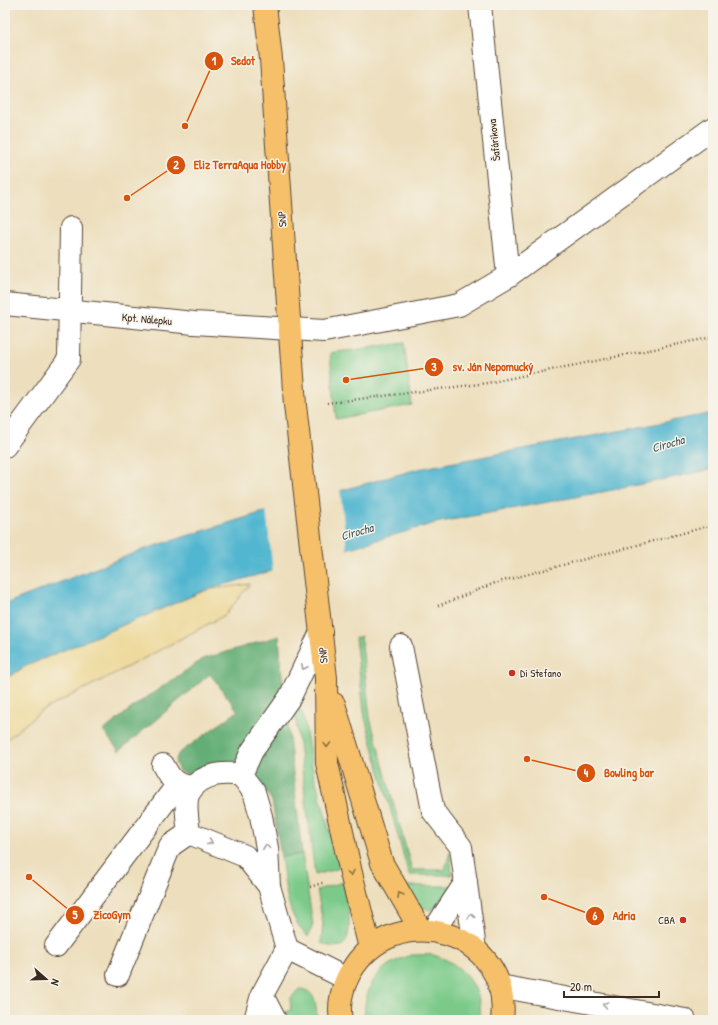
<svg xmlns="http://www.w3.org/2000/svg" width="718" height="1025" viewBox="0 0 718 1025" font-family="'Patrick Hand',sans-serif">
<style>
.green{fill:#7bca8a;stroke:#5b7a54}
.forest{fill:#64ae76;stroke:#506c4a}
.sand{fill:#eeda9e;stroke:#94825e}
.water{fill:#51b6d0;stroke:#467077}
.pier{fill:#eddfbd}
.lines{fill:none;stroke-linecap:round;stroke-linejoin:round}
.minor-casing{stroke:#564536;stroke-width:24}
.major-casing{stroke:#564536;stroke-width:24}
.path{stroke:#564536;stroke-width:2.5;stroke-dasharray:1 3;stroke-linecap:butt}
.minor{stroke:#fff;stroke-width:22}
.major{stroke:#f6c06b;stroke-width:22}
.oneway{stroke:#a79f9a}
.oneway2{stroke:#8f6e41}
.poi-dot{fill:#c8321e;stroke:#f7f3e8;stroke-width:1.5}
.labels{text-anchor:middle;stroke-width:3;stroke-linejoin:round;paint-order:stroke}
.street-label{font-size:11px;fill:#3b2a1e;stroke:#f7f3e8}
.poi-label{font-size:11px;fill:#3b2a1e;stroke:#f7f3e8;text-anchor:start}
.water-label{font-size:12px;font-style:italic;fill:#435b5c;stroke:#f7f3e8}
.leader{fill:none;stroke:#d7540e;stroke-width:1.5}
.callout-dot{fill:#d7540e;stroke:#f7f3e8;stroke-width:1.5}
.mark-label{font-size:12px;text-anchor:middle;font-weight:bold;fill:#fff}
.callout-label{font-size:12px;text-anchor:middle;font-weight:bold;fill:#d7540e;stroke:#f7f3e8;stroke-width:3;stroke-linejoin:round;paint-order:stroke}
</style>
<rect width="100%" height="100%" fill="#f7f3e8"/>
<filter id="ink" filterUnits="userSpaceOnUse"><feTurbulence type="fractalNoise" baseFrequency=".025" numOctaves="2"/><feDisplacementMap in="SourceGraphic" scale="8" xChannelSelector="R" yChannelSelector="G"/><feConvolveMatrix kernelMatrix="1 2 1 2 8 2 1 2 1" color-interpolation-filters="sRGB"/></filter>
<filter id="wash" filterUnits="userSpaceOnUse"><feTurbulence type="fractalNoise" baseFrequency=".012" numOctaves="4" result="noise"/><feDisplacementMap in="SourceGraphic" scale="16" xChannelSelector="R" yChannelSelector="G"/><feGaussianBlur stdDeviation="0.9" result="paint"/><feColorMatrix in="noise" values="0 0 0 0 0 0 0 0 0 0 0 0 0 0 0 0 0 1.4 0 .05"/><feComposite in="paint" operator="in"/></filter>
<g filter="url(#wash)">
<rect width="100%" height="100%" fill="#eddfbd"/>
<g class="green">
<polygon points="404,343 412,405 336,419 330,353"/>
<polygon points="361,636 370,718 412,870 445,870 450,851 452,875 409,875 365,718 355,638"/>
<polygon points="297,706 303,714 313,771 340,868 315,875 295,712"/>
<path d="M 302,854 L 313,925 L 308,937 C 285,914 286,887 281,857 Z"/>
<path d="M 343,882 C 346,897 356,935 342,946 L 332,947 L 321,943 L 323,924 L 317,890 Z"/>
<polygon points="404,886 452,886 437,907 430,910 419,906"/>
<path d="M 411,955 C 418,955 427,954 433,955 C 463,963 484,989 480,1020 L 365,1020 C 362,998 373,972 394,962 C 399,959 406,957 411,955 Z"/>
<path d="M 301,989 C 317,991 316,1007 317,1020 L 288,1020 L 284,1013 L 291,1010 L 290,999 L 297,991 Z"/>
</g>
<g class="forest">
<polygon points="279,636 283,688 236,763 190,775 179,771 175,762 178,754 238,711 210,674 119,751 103,731 137,704 203,659"/>
<polygon points="286,709 302,854 281,857 272,801 252,768"/>
</g>
<polygon class="sand" points="250,584 225,615 139,661 41,711 5,741 5,679 26,666 206,590"/>
<polygon class="water" points="713,413 713,469 618,489 435,523 206,590 26,666 5,679 5,604 142,550 257,514 418,469"/>
<polygon class="pier" points="340,489 347,550 273,572 266,509"/>
</g>
<g filter="url(#ink)">
<g class="lines">
<defs>
<g id="minor">
<polyline points="480,5 508,276"/>
<polyline points="5,304 194,323 324,331 459,305 508,276 713,128"/>
<polyline points="5,446 69,359 71,228"/>
<polyline points="401,646 433,811 461,847 475,949"/>
<path d="M 163,765 C 171,780 174,784 191,787"/>
<polyline points="241,775 252,751 290,697 321,632"/>
<path d="M 269,886 L 245,856 L 189,833 C 188,823 184,802 189,793 C 200,774 222,772 241,775 L 254,792 L 261,816 L 267,848 L 269,886 L 287,949 L 347,979"/>
<polyline points="434,930 466,882"/>
<polyline points="56,946 178,784"/>
<polyline points="118,975 170,846 189,833"/>
<polyline points="499,986 685,1020"/>
<polyline points="262,995 275,1020"/>
<polyline points="255,1020 262,995 287,949"/>
</g>
<g id="major">
<polyline points="265,5 271,59 295,405 326,678 327,763 351,873 370,948"/>
<polyline points="334,704 382,863 420,929"/>
<path d="M 341,1020 C 338,1005 342,987 350,973 C 393,896 513,931 502,1020"/>
</g>
</defs>
<use href="#minor" class="minor-casing"/>
<use href="#major" class="major-casing"/>
<g class="path">
<polyline points="327,403 487,383 713,337"/>
<polyline points="438,606 495,583 713,525"/>
<polyline points="310,887 325,882"/>
</g>
<use href="#minor" class="minor"/>
<use href="#major" class="major"/>
</g>
<defs><path id="oneway-chevron" d="M-2-3.5L2.5 0L-2 3.5" fill="none" stroke-width="1.6" stroke-linecap="round" stroke-linejoin="round"/></defs>
<g class="oneway">
<use href="#oneway-chevron" transform="translate(304 667) rotate(115)"/>
<use href="#oneway-chevron" transform="translate(210 842) rotate(23)"/>
<use href="#oneway-chevron" transform="translate(266 847) rotate(-98)"/>
<use href="#oneway-chevron" transform="translate(471 916) rotate(-99)"/>
<use href="#oneway-chevron" transform="translate(605 1005) rotate(-170)"/>
</g>
<g class="oneway2">
<use href="#oneway-chevron" transform="translate(327 745) rotate(89)"/>
<use href="#oneway-chevron" transform="translate(351 873) rotate(77)"/>
<use href="#oneway-chevron" transform="translate(400 895) rotate(-120)"/>
</g>
</g>
<g class="poi-dot">
<circle cx="512" cy="673" r="4"/>
<circle cx="683" cy="920" r="4"/>
</g>
<g class="labels">
<g class="street-label">
<text transform="translate(494 140) rotate(-96)" y="4">Šafárikova</text>
<text transform="translate(282 219) rotate(-94)" y="4">SNP</text>
<text transform="translate(147 319) rotate(5)" y="4">Kpt. Nálepku</text>
<text transform="translate(323 655) rotate(-96)" y="4">SNP</text>
</g>
<g class="poi-label">
<text x="520" y="677">Di Stefano</text>
<text x="675" y="924" text-anchor="end">CBA</text>
</g>
<g class="water-label">
<text transform="translate(668 444) rotate(-16)" y="4">Cirocha</text>
<text transform="translate(357 532) rotate(-16)" y="4">Cirocha</text>
</g>
</g>
<path class="leader" d="M185 126L214 61M127 198L176 165M346 380L434 367M527 759L586 773M29 877L75 915M544 897L595 916"/>
<g class="callout-dot">
<circle cx="185" cy="126" r="4"/>
<circle cx="127" cy="198" r="4"/>
<circle cx="346" cy="380" r="4"/>
<circle cx="527" cy="759" r="4"/>
<circle cx="29" cy="877" r="4"/>
<circle cx="544" cy="897" r="4"/>
<circle cx="214" cy="61" r="10"/>
<circle cx="176" cy="165" r="10"/>
<circle cx="434" cy="367" r="10"/>
<circle cx="586" cy="773" r="10"/>
<circle cx="75" cy="915" r="10"/>
<circle cx="595" cy="916" r="10"/>
</g>
<g class="mark-label">
<text x="214" y="65">1</text>
<text x="176" y="169">2</text>
<text x="434" y="371">3</text>
<text x="586" y="777">4</text>
<text x="75" y="919">5</text>
<text x="595" y="920">6</text>
</g>
<g class="callout-label">
<text x="243" y="65">Sedot</text>
<text x="240" y="169">Eliz TerraAqua Hobby</text>
<text x="493" y="371">sv. Ján Nepomucký</text>
<text x="629" y="777">Bowling bar</text>
<text x="112" y="919">ZicoGym</text>
<text x="624" y="920">Adria</text>
</g>
<rect width="718" height="1025" fill="none" stroke="#f7f3e8" stroke-width="20"/>
<g transform="translate(46 979) rotate(110)" stroke="#f7f3e8" stroke-width="3" paint-order="stroke">
<path d="M0-3L7 15L0 10L-7 15Z" fill="#3b2a1e"/>
<text y="-6" font-size="11" font-weight="bold" text-anchor="middle" fill="#3b2a1e">N</text>
</g>
<path d="M564 991v6h95v-6" fill="none" stroke="#3b2a1e" stroke-width="2"/>
<text x="570" y="991" font-size="12" fill="#3b2a1e" stroke="#f7f3e8" stroke-width="3" paint-order="stroke">20 m</text>
</svg>
